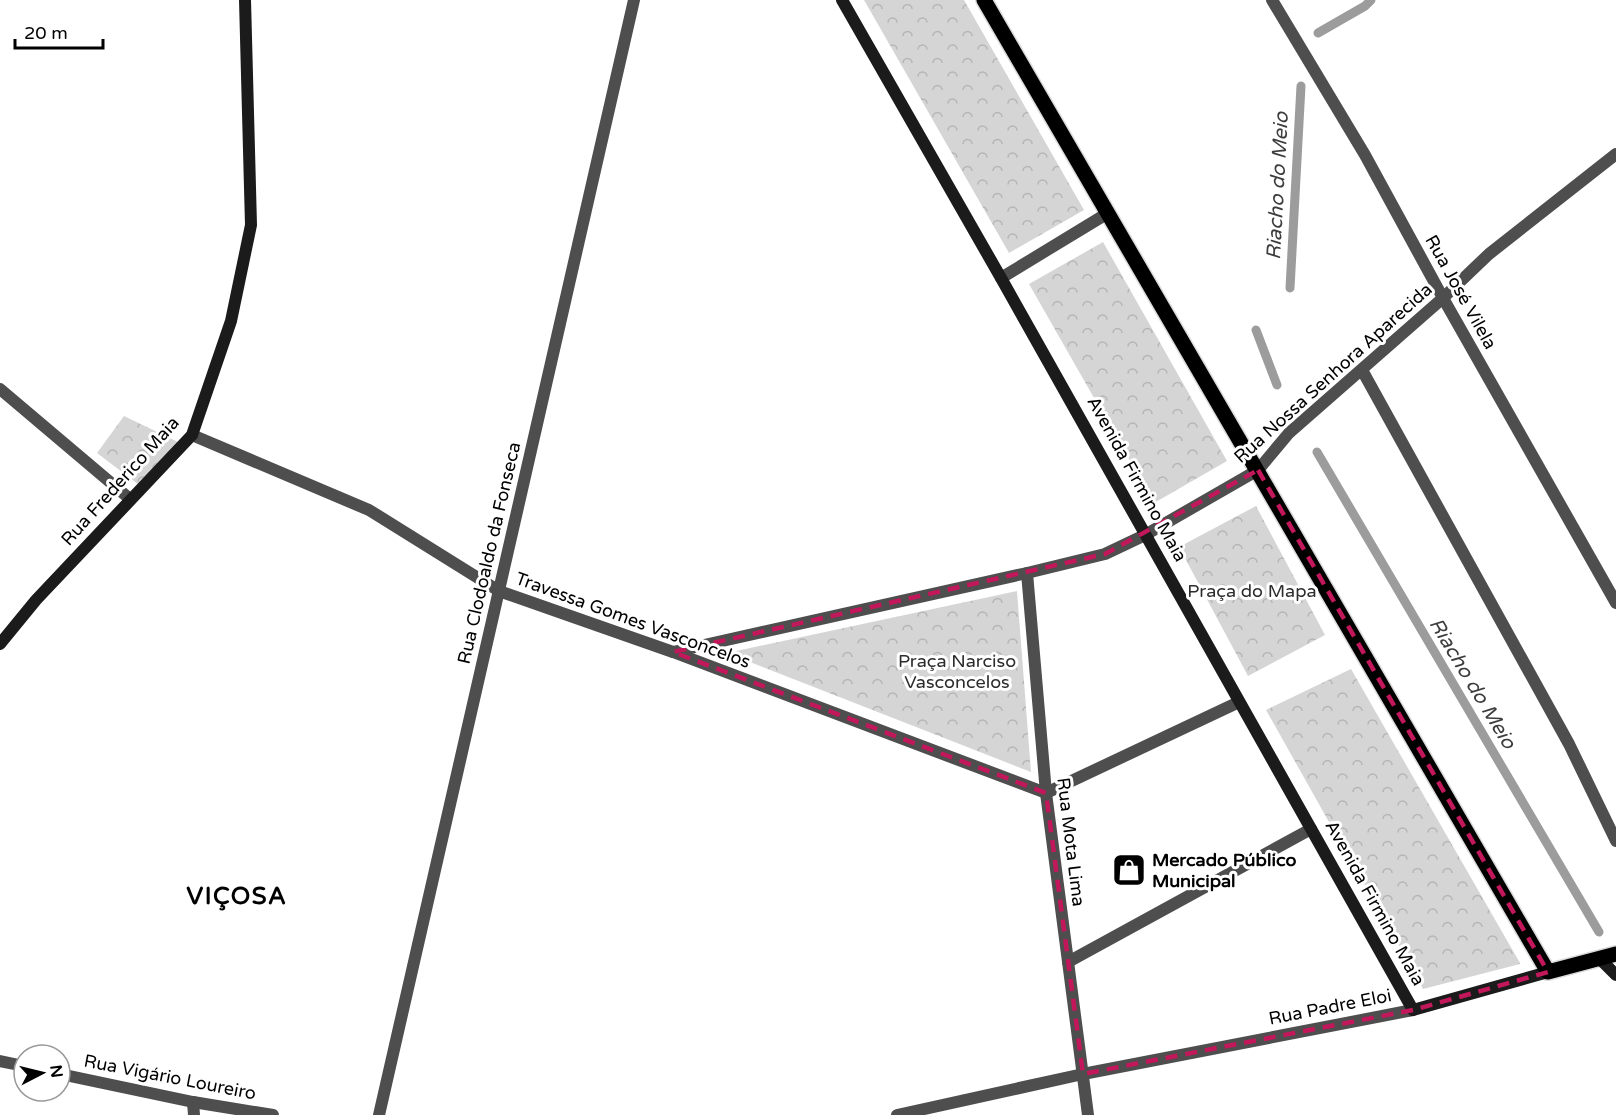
<svg xmlns="http://www.w3.org/2000/svg" width="1616" height="1115" viewBox="0 0 1616 1115" font-family="'Varela Round',sans-serif">
<style>
.park{fill:url(#park-crowns)}
.lines{fill:none;stroke-linecap:round;stroke-linejoin:round}
.stream{stroke:#9c9c9c;stroke-width:9}
.primary-casing{stroke:#dbdbdb;stroke-width:18}
.minor{stroke:#4e4e4e;stroke-width:12}
.secondary{stroke:#1b1b1b;stroke-width:12}
.primary{stroke:#000;stroke-width:15}
.marked{fill:none;stroke:#c2185b;stroke-width:4.5;stroke-dasharray:12 8;stroke-linejoin:round}
.labels{text-anchor:middle;stroke-width:6;stroke-linejoin:round;paint-order:stroke}
.street-label{font-size:18px;fill:#000;stroke:#fff}
.park-label{font-size:18px;fill:#2c2c2c;stroke:#fff}
.poi-label{font-size:18px;font-weight:bold;fill:#000;stroke:#fff;text-anchor:start}
.water-label{font-size:20px;font-style:italic;fill:#3d3d3d;stroke:#fff}
.district-label{font-size:24px;font-weight:bold;letter-spacing:1.5px;fill:#000;stroke:#fff}
</style>
<defs>
<pattern id="park-crowns" width="20" height="18" patternUnits="userSpaceOnUse" patternTransform="scale(1.5)"><rect width="20" height="18" fill="#d5d5d5"/><path d="M2 6a3 3 0 1 1 6 0M12 15a3 3 0 1 1 6 0" fill="none" stroke="#b5b5b5"/></pattern>
</defs>
<rect width="100%" height="100%" fill="#fff"/>
<g class="park">
<polygon points="864,0 964,0 1084,210 1009,253"/>
<polygon points="1103,242 1227,461 1154,503 1029,284"/>
<polygon points="124,416 180,443 147,491 97,453"/>
<polygon points="1256,506 1325,635 1248,676 1179,547"/>
<polygon points="1017,591 1031,772 727,653"/>
<polygon points="1351,669 1520,963 1520,964 1423,989 1266,710"/>
</g>
<g class="lines">
<g class="stream">
<polyline points="1318,33 1365,6 1371,0"/>
<polyline points="1290,288 1301,86"/>
<polyline points="1256,330 1277,385"/>
<polyline points="1317,452 1599,932"/>
</g>
<defs>
<polyline id="primary" points="984,0 1548,972 1616,954"/>
</defs>
<use href="#primary" class="primary-casing"/>
<g class="minor">
<polyline points="1272,0 1365,155 1443,298 1616,603"/>
<polyline points="1001,278 1108,213"/>
<polyline points="1362,370 1569,744 1616,841"/>
<polyline points="0,389 130,499"/>
<polyline points="192,435 369,510 499,591 673,652 1046,793 1239,702"/>
<polyline points="1027,573 1046,793 1088,1115"/>
<polyline points="673,652 1027,573 1105,554 1145,535 1258,470 1289,433 1443,298 1489,254 1616,154"/>
<polyline points="1068,962 1311,829"/>
<polyline points="0,1061 24,1066"/>
<polyline points="60,1074 193,1102 273,1115"/>
<polyline points="193,1102 194,1115"/>
<polyline points="379,1115 634,0"/>
<polyline points="897,1115 1083,1074 1413,1010"/>
</g>
<g class="secondary">
<polyline points="842,0 1001,278 1413,1010 1548,972"/>
<polyline points="0,644 36,600 192,435 231,321 251,225 245,0"/>
<polyline points="1600,959 1616,975"/>
</g>
<use href="#primary" class="primary"/>
</g>
<path class="marked" d="M 1258,470 L 1548,972 L 1413,1010 L 1083,1074 L 1046,793 L 673,652 L 1105,554 Z"/>
<defs>
<symbol id="shop-square" viewBox="-11 -11 22 22"><rect x="-9" y="-9" width="18" height="18" rx="4" fill="#000" stroke="#fff"/><path d="M-5-2.5h2.3a2.7 3.5 0 0 1 5.4 0H5L5.5 6h-11ZM-1.5-2.5h3a1.5 2.3 0 0 0-3 0Z" fill="#fff"/></symbol>
</defs>
<g fill-rule="evenodd">
<use href="#shop-square" x="1110" y="851" width="38" height="38"/>
</g>
<g class="labels">
<g class="street-label">
<text transform="translate(1461 292) rotate(61)" y="6">Rua José Vilela</text>
<text transform="translate(1333 373) rotate(-42)" y="6">Rua Nossa Senhora Aparecida</text>
<text transform="translate(1137 479) rotate(61)" y="6">Avenida Firmino Maia</text>
<text transform="translate(120 481) rotate(-48)" y="6">Rua Frederico Maia</text>
<text transform="translate(489 553) rotate(-77)" y="6">Rua Clodoaldo da Fonseca</text>
<text transform="translate(633 620) rotate(20)" y="6">Travessa Gomes Vasconcelos</text>
<text transform="translate(1071 842) rotate(83)" y="6">Rua Mota Lima</text>
<text transform="translate(1375 903) rotate(61)" y="6">Avenida Firmino Maia</text>
<text transform="translate(1330 1007) rotate(-11)" y="6">Rua Padre Eloi</text>
<text transform="translate(170 1077) rotate(11)" y="6">Rua Vigário Loureiro</text>
</g>
<g class="park-label">
<text x="1252" y="597">Praça do Mapa</text>
<text x="957" y="667">Praça Narciso<tspan x="957" dy="21">Vasconcelos</tspan></text>
</g>
<g class="poi-label">
<text x="1152" y="866">Mercado Público<tspan x="1152" dy="21">Municipal</tspan></text>
</g>
<g class="water-label">
<text transform="translate(1277 186) rotate(-87)" y="7">Riacho do Meio</text>
<text transform="translate(1473 683) rotate(59)" y="7">Riacho do Meio</text>
</g>
<g class="district-label">
<text x="237" y="904">VIÇOSA</text>
</g>
</g>
<g transform="translate(42 1073) rotate(83)"><circle r="28" fill="#ffffff" stroke="#999999" stroke-width="1.5"/>
<path d="M0-4.5L10 22L0 15L-10 22Z" fill="#000000"/>
<text y="-9" font-size="16" font-weight="bold" text-anchor="middle" fill="#000000">N</text>
</g>
<path d="M15 39v9h88v-9" fill="none" stroke="#000000" stroke-width="3"/>
<text x="24" y="39" font-size="18" fill="#000000" stroke="#ffffff" stroke-width="4.5" paint-order="stroke">20 m</text>
</svg>
